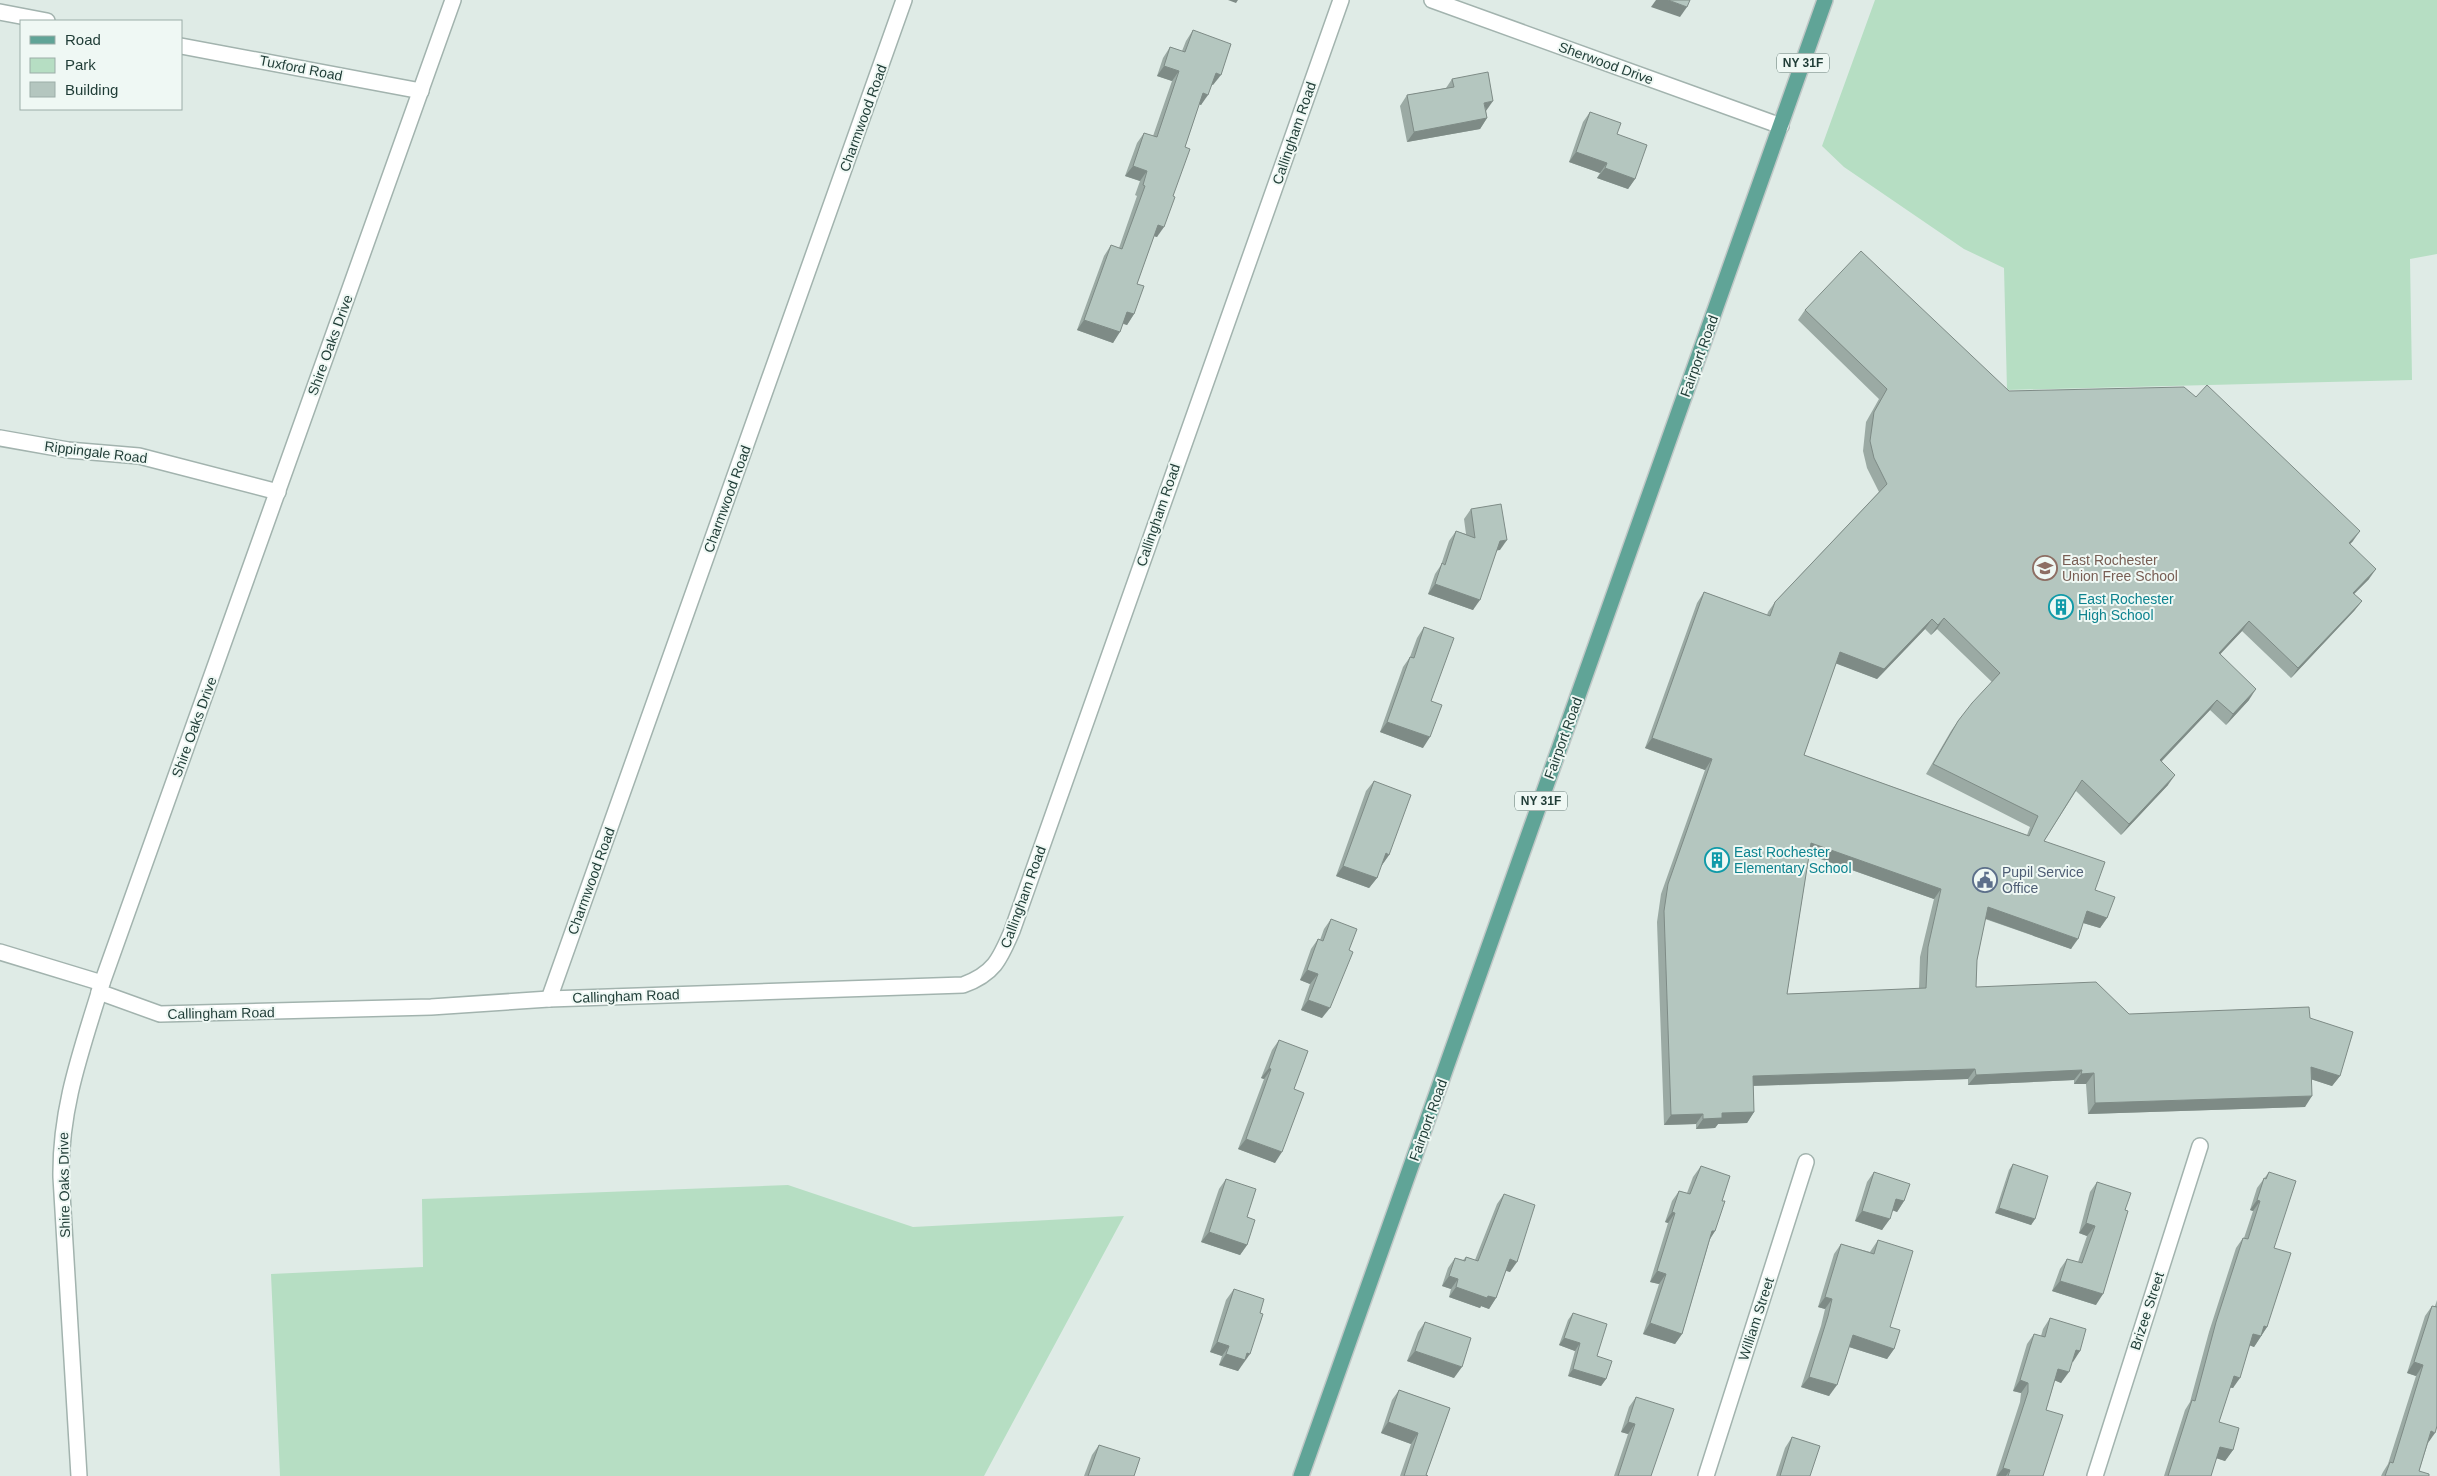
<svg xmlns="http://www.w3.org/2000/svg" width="2437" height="1476" viewBox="0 0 2437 1476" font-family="Helvetica,sans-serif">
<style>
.green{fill:#b6dec3}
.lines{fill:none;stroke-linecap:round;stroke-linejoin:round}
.minor-casing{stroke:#a2b3ae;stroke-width:18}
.primary-casing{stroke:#c0c8c7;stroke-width:18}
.minor{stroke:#fff;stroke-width:15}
.primary{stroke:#60a497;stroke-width:15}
.wall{fill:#9baaa4;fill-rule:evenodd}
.shaded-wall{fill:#7e8b86}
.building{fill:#b4c6bf;stroke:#7e8b86;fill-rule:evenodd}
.labels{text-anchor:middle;stroke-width:4;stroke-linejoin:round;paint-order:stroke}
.shield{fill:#eff8f4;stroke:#5d746f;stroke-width:1}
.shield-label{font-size:12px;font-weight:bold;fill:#1f3c36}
.street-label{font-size:14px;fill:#1f3c36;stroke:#eff8f4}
.education-label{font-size:14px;fill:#785e54;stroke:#eff8f4;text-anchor:start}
.culture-label{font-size:14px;fill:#0d838f;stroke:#eff8f4;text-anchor:start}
.service-label{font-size:14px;fill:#4e5e75;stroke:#eff8f4;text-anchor:start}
</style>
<rect width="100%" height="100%" fill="#dfebe6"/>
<g class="green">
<polygon points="1875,0 2437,0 2437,254 2410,259 2412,380 2007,390 2004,268 1964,249 1844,167 1822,146"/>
<polygon points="788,1185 913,1227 1124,1216 984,1476 280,1476 271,1274 423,1267 422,1199"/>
</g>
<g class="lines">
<defs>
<g id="minor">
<polyline points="1432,0 1781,126"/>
<polyline points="0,12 47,21"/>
<polyline points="181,46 421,91"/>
<polyline points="0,438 68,450 139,456 278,492"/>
<polyline points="0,952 102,983"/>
<path d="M 99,992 L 160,1014 L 431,1007 L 549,999 L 963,985 C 994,974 1000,959 1012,931 L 1341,0"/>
<polyline points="549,999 904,0"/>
<path d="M 79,1476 L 61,1177 C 60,1107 82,1049 102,983 L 453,0"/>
<polyline points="1706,1476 1806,1162"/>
<polyline points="2095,1476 2200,1146"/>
</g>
<polyline id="primary" points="1301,1476 1825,0"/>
</defs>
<use href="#minor" class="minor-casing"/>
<use href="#primary" class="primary-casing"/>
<use href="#minor" class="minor"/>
<use href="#primary" class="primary"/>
</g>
<g class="wall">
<polygon points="1193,30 1213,85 1212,84 1201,105 1199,104 1185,147 1157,237 1154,236 1137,284 1134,314 1127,325 1123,324 1113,343 1077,330 1104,256 1111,245 1119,248 1137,196 1135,195 1140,181 1125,176 1137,143 1144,133 1153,136 1172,81 1157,76 1163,58 1170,47 1182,51 1186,41"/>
<polygon points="1452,79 1486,111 1487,118 1480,129 1407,142 1400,106 1407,95 1446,88"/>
<polygon points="1590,112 1617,134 1635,179 1628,189 1597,178 1600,173 1569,162 1583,122"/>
<path d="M 1805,310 L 2009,391 L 2353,541 L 2350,544 L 2369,579 L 2354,594 L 2362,601 L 2354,611 L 2291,678 L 2242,631 L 2220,654 L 2249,700 L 2226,725 L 2210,710 L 2162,761 L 2168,785 L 2121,835 L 2076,791 L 2044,841 L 2095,890 L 2107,918 L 2100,928 L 2083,923 L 2071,949 L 1985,919 L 1977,960 L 1976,987 L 2129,1014 L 2310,1018 L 2340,1076 L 2332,1086 L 2311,1079 L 2305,1107 L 2088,1114 L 2086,1084 L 2074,1084 L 2074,1080 L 1968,1085 L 1968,1079 L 1753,1086 L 1754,1112 L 1747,1123 L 1718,1124 L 1715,1128 L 1696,1129 L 1696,1124 L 1664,1125 L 1657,922 L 1661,894 L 1705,770 L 1645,748 L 1697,603 L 1704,592 L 1767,615 L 1768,612 L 1775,602 L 1879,492 L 1867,468 L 1863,451 L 1866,422 L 1879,399 L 1798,320 ZM 1925,629 L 1931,635 L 1937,629 L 1992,682 L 1958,721 L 1951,731 L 1926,774 L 2030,827 L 2027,835 L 1804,755 L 1836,663 L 1877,679 ZM 1809,855 L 1934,899 L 1920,957 L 1919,989 L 1787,994 Z"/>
<polygon points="1471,509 1500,550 1497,550 1473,610 1428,594 1435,574 1441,565 1449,541 1456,531 1466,534 1464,519"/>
<polygon points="1424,627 1423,748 1380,732 1403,667 1410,657 1417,638"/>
<polygon points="1374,781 1389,855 1382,865 1381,864 1377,878 1369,888 1336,876 1366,791"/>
<polygon points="1331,919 1322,1018 1301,1010 1310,984 1300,980 1311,949 1318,939 1320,940 1324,929"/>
<polygon points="1279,1040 1294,1089 1275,1163 1238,1149 1264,1079 1261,1078 1272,1050"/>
<polygon points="2013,1164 2035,1219 2031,1225 1995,1213 2009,1170"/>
<polygon points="1701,1166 1722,1201 1715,1231 1710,1239 1682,1334 1675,1344 1643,1334 1659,1284 1650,1282 1668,1223 1665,1222 1672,1201 1679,1191 1687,1193 1693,1177"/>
<polygon points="1874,1172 1904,1201 1897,1212 1893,1210 1882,1230 1855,1221 1867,1182"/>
<polygon points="2269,1172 2274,1248 2267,1327 2254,1347 2250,1345 2233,1388 2230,1388 2219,1422 2233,1450 2225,1461 2216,1458 2211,1476 2164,1476 2185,1410 2190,1402 2209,1332 2236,1248 2243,1238 2244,1238 2253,1211 2250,1210 2257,1188"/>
<polygon points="1226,1179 1247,1217 1247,1245 1240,1255 1201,1242 1219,1189"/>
<polygon points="2097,1182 2096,1305 2052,1291 2060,1269 2067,1259 2078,1262 2087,1236 2079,1233 2090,1192"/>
<polygon points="1504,1194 1510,1272 1506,1271 1496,1298 1489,1309 1481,1306 1480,1308 1449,1297 1451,1289 1442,1286 1448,1268 1455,1258 1463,1260 1466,1257 1475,1260 1497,1204"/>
<polygon points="1878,1240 1890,1327 1894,1349 1887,1359 1849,1347 1829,1396 1801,1387 1821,1326 1825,1309 1818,1307 1834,1254 1841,1244 1870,1252"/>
<polygon points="1234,1289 1243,1364 1242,1364 1238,1371 1219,1365 1222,1356 1210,1352 1226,1300"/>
<polygon points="2437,1300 2437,1426 2428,1443 2419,1471 2429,1476 2381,1476 2383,1472 2388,1464 2416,1376 2407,1373 2425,1316 2432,1306 2435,1306"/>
<polygon points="1573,1313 1597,1356 1606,1379 1601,1386 1568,1376 1575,1351 1559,1345 1568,1320"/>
<polygon points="2050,1318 2080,1351 2072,1361 2061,1383 2055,1380 2046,1410 2043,1476 1996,1476 2020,1402 2021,1393 2013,1391 2027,1344 2034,1334 2041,1336 2043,1329"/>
<polygon points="1425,1322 1454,1378 1407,1361 1418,1332"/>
<polygon points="1399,1390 1450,1408 1426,1475 1428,1476 1400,1476 1411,1444 1381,1433 1392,1400"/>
<polygon points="1636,1397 1651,1476 1614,1476 1628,1434 1621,1432 1629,1407"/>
<polygon points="1792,1437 1810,1476 1776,1476 1785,1448"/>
<polygon points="1099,1445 1134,1476 1084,1476 1092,1455"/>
</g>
<g class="shaded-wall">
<polygon points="1228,0 1238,0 1236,3"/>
<polygon points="1656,0 1668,0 1687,7 1680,17 1651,7"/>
<polygon points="1164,66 1179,71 1172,81 1157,76"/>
<polygon points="1216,73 1221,75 1213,85 1208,83"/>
<polygon points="1203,93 1208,95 1201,105 1196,103"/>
<polygon points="1493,101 1486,111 1484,103"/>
<polygon points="1487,118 1480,129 1407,142 1414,132"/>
<polygon points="1576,152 1607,163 1600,173 1569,162"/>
<polygon points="1133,166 1147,171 1140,181 1125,176"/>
<polygon points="1605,168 1635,179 1628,189 1597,178"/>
<polygon points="1158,225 1164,227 1157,237 1150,235"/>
<polygon points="1127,312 1134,314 1127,325 1120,322"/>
<polygon points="1084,320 1120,332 1113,343 1077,330"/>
<polygon points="2360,531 2353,541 2341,553 2349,543"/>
<polygon points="1507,540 1500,550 1493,551 1500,541"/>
<polygon points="2376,569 2369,579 2345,603 2353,593"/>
<polygon points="1435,584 1480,600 1473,610 1428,594"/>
<polygon points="2362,601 2354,611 2291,678 2298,668"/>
<polygon points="1944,618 1937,629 1931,635 1938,625"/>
<polygon points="1932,619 1925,629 1877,679 1832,662 1840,652"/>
<polygon points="2249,621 2242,631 2212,663 2219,653"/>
<polygon points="2256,689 2249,700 2226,725 2233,714"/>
<polygon points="2217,700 2210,710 2153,770 2160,760"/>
<polygon points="1387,722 1430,737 1423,748 1380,732"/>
<polygon points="1652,738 1712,759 1705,770 1645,748"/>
<polygon points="2175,775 2168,785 2121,835 2129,824"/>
<polygon points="1811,843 1941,889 1934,899 1804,853"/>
<polygon points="1386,853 1389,855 1382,865 1378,863"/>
<polygon points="1343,866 1377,878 1369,888 1336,876"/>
<polygon points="1988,907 2078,939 2071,949 1981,917"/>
<polygon points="2087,911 2107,918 2100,928 2080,922"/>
<polygon points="1307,970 1318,974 1310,984 1300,980"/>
<polygon points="1308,1000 1330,1008 1322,1018 1301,1010"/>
<polygon points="2311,1067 2340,1076 2332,1086 2304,1077"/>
<polygon points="1269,1068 1271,1069 1264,1079 1261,1078"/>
<polygon points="1975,1069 1968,1079 1745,1086 1753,1076"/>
<polygon points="2082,1070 2074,1080 1968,1085 1976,1075"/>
<polygon points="2094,1073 2086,1084 2074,1084 2081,1074"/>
<polygon points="2312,1096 2305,1107 2088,1114 2095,1103"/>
<polygon points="1754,1112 1747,1123 1718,1124 1715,1128 1696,1129 1703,1119 1722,1113"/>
<polygon points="1703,1114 1696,1124 1664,1125 1671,1115"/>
<polygon points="1246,1139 1282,1152 1275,1163 1238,1149"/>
<polygon points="1896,1199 1904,1201 1897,1212 1889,1209"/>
<polygon points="2257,1200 2260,1201 2253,1211 2250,1210"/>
<polygon points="1999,1208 2035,1219 2031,1225 1995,1213"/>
<polygon points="1862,1211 1890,1219 1882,1230 1855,1221"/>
<polygon points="1672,1212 1675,1213 1668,1223 1665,1222"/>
<polygon points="2086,1223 2095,1226 2087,1236 2079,1233"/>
<polygon points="1712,1231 1715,1231 1708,1242"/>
<polygon points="1209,1232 1247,1245 1240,1255 1201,1242"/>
<polygon points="1510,1259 1517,1262 1510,1272 1502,1269"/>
<polygon points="1657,1271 1666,1274 1659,1284 1650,1282"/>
<polygon points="1449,1276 1458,1279 1451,1289 1442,1286"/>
<polygon points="2060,1281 2103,1294 2096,1305 2052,1291"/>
<polygon points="1456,1287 1496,1298 1489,1309 1481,1306 1480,1308 1449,1297"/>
<polygon points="1825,1297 1832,1299 1825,1309 1818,1307"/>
<polygon points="1650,1323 1682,1334 1675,1344 1643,1334"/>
<polygon points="2264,1326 2267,1327 2254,1347 2246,1344 2253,1334"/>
<polygon points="1853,1335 1894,1349 1887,1359 1846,1346"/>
<polygon points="1564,1338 1580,1343 1575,1351 1559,1345"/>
<polygon points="1217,1342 1229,1346 1222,1356 1210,1352"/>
<polygon points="2076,1350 2080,1351 2073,1362 2068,1360"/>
<polygon points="1415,1351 1462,1367 1454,1378 1407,1361"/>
<polygon points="1247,1353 1250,1354 1238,1371 1219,1365 1226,1354"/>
<polygon points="2414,1362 2423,1365 2416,1376 2407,1373"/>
<polygon points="1573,1369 1606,1379 1601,1386 1568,1376"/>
<polygon points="2058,1369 2069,1372 2061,1383 2051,1379"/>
<polygon points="2234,1376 2240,1378 2233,1388 2226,1386"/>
<polygon points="1809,1377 1837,1385 1829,1396 1801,1387"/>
<polygon points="2020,1380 2028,1383 2021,1393 2013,1391"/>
<polygon points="1388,1422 1418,1433 1411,1444 1381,1433"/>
<polygon points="1628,1422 1635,1424 1628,1434 1621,1432"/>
<polygon points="2431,1431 2435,1433 2428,1443"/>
<polygon points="2220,1447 2233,1450 2225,1461 2213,1457"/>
<polygon points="2003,1468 2010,1470 2006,1476 1997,1476"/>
</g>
<g class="building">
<polygon points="1668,0 1690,0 1687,7"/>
<polygon points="1193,30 1231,44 1221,75 1216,73 1208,95 1203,93 1185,147 1190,149 1173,196 1175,197 1164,227 1158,225 1137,284 1144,286 1134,314 1127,312 1120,332 1084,320 1111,245 1122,249 1145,186 1143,185 1147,171 1133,166 1144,133 1157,137 1179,71 1164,66 1170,47 1185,52"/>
<polygon points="1488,72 1493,101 1484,103 1487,118 1414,132 1407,95 1454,87 1452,79"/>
<polygon points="1590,112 1621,123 1617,134 1647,145 1635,179 1605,168 1607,163 1576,152"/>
<path d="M 1861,251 L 2009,391 L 2184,387 L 2196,397 L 2207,385 L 2360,531 L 2349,543 L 2376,569 L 2353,593 L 2362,601 L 2298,668 L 2249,621 L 2219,653 L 2256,689 L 2233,714 L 2217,700 L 2160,760 L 2175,775 L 2129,824 L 2082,780 L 2044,841 L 2105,862 L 2095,890 L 2115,897 L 2107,918 L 2087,911 L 2078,939 L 1988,907 L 1977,960 L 1976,987 L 2096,982 L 2129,1014 L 2309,1007 L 2310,1018 L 2353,1032 L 2340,1076 L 2311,1067 L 2312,1096 L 2095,1103 L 2094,1073 L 2081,1074 L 2082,1070 L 1976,1075 L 1975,1069 L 1753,1076 L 1754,1112 L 1722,1113 L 1722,1118 L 1703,1119 L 1703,1114 L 1671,1115 L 1664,911 L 1668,884 L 1712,759 L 1652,738 L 1704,592 L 1770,616 L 1775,602 L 1887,484 L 1874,458 L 1870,441 L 1874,412 L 1887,389 L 1805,310 ZM 1944,618 L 2000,673 L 1972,703 L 1958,721 L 1933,764 L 2038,816 L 2029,836 L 1804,755 L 1840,652 L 1884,669 L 1932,619 L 1938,625 ZM 1811,843 L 1941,889 L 1928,947 L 1926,988 L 1787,994 Z"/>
<polygon points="1501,504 1507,540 1500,541 1480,600 1435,584 1442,563 1445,565 1456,531 1475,538 1471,509"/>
<polygon points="1424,627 1454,638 1431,701 1442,705 1430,737 1387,722 1410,657 1414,658"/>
<polygon points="1374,781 1411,795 1389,855 1386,853 1377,878 1343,866"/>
<polygon points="1331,919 1357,929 1349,950 1353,952 1330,1008 1308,1000 1318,974 1307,970 1318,939 1323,941"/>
<polygon points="1279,1040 1308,1051 1294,1089 1304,1093 1282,1152 1246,1139 1271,1069 1269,1068"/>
<polygon points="2013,1164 2048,1176 2035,1219 1999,1208"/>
<polygon points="1701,1166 1730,1176 1722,1201 1725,1201 1715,1231 1712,1231 1682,1334 1650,1323 1666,1274 1657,1271 1675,1213 1672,1212 1679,1191 1690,1194"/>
<polygon points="1874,1172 1910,1184 1904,1201 1896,1199 1890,1219 1862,1211"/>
<polygon points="2269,1172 2296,1181 2274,1248 2291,1253 2267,1327 2264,1326 2261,1336 2253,1334 2240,1378 2234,1376 2219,1422 2239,1428 2233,1450 2220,1447 2211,1476 2168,1476 2192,1400 2195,1401 2216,1322 2243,1238 2248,1239 2260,1201 2257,1200 2264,1178 2266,1179"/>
<polygon points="1226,1179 1256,1189 1247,1217 1255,1220 1247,1245 1209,1232"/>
<polygon points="2097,1182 2131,1193 2125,1210 2128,1211 2103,1294 2060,1281 2067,1259 2082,1263 2095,1226 2086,1223"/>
<polygon points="1504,1194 1535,1205 1517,1262 1510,1259 1496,1298 1488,1296 1487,1298 1456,1287 1458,1279 1449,1276 1455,1258 1465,1261 1466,1257 1478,1261"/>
<polygon points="1878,1240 1913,1251 1890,1327 1900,1330 1894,1349 1853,1335 1837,1385 1809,1377 1828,1316 1832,1299 1825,1297 1841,1244 1874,1254"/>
<polygon points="1234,1289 1264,1299 1260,1313 1263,1314 1250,1354 1247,1353 1245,1360 1226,1354 1229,1346 1217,1342"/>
<polygon points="2432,1306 2437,1307 2437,1426 2435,1433 2431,1431 2419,1471 2429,1474 2429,1476 2385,1476 2390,1462 2393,1463 2423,1365 2414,1362"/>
<polygon points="1573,1313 1607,1324 1597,1356 1612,1361 1606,1379 1573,1369 1580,1343 1564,1338"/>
<polygon points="2050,1318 2086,1329 2080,1351 2076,1350 2069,1372 2058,1369 2046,1410 2063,1415 2043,1476 2008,1476 2010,1470 2003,1468 2028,1392 2028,1383 2020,1380 2034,1334 2045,1337"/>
<polygon points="1425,1322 1471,1338 1462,1367 1415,1351"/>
<polygon points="1399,1390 1450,1408 1426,1475 1428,1476 1404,1476 1418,1433 1388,1422"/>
<polygon points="1636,1397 1674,1409 1651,1476 1618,1476 1635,1424 1628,1422"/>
<polygon points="1792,1437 1820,1446 1810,1476 1780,1476"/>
<polygon points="1099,1445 1140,1458 1134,1476 1088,1476"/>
</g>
<defs>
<symbol id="school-ring" viewBox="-11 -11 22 22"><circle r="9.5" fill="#eff8f4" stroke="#8d6e63" stroke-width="1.5"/><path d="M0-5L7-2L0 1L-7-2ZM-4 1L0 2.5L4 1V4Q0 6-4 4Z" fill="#8d6e63"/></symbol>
<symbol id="building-ring" viewBox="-11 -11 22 22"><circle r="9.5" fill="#eff8f4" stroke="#0f9aa8" stroke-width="1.5"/><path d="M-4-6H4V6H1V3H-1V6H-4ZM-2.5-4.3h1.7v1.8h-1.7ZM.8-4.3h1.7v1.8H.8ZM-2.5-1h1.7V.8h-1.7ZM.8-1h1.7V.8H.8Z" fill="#0f9aa8"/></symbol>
<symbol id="civic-ring" viewBox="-11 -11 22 22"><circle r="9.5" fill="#eff8f4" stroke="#5c6f8a" stroke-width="1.5"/><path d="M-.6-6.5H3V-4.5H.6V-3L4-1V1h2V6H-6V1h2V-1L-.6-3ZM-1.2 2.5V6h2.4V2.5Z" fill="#5c6f8a"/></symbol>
</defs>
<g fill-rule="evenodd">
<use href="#school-ring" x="2031" y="554" width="28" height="28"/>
<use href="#building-ring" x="2047" y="593" width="28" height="28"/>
<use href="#building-ring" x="1703" y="846" width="28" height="28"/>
<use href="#civic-ring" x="1971" y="866" width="28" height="28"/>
</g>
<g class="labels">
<g class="shield">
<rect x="1777" y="53.5" width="52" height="19" rx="4"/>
<rect x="1515" y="791.5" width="52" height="19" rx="4"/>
</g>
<g class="shield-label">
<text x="1803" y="67">NY 31F</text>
<text x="1541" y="805">NY 31F</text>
</g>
<g class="street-label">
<text transform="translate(1606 63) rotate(20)" y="5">Sherwood Drive</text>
<text transform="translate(301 68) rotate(11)" y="5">Tuxford Road</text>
<text transform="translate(863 118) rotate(-70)" y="5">Charmwood Road</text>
<text transform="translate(1294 133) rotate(-71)" y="5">Callingham Road</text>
<text transform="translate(330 345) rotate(-70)" y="5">Shire Oaks Drive</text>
<text transform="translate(1699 356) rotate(-70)" y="5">Fairport Road</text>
<text transform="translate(96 452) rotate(7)" y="5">Rippingale Road</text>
<text transform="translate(727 499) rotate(-70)" y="5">Charmwood Road</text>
<text transform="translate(1158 515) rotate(-71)" y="5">Callingham Road</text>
<text transform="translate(194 727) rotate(-70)" y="5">Shire Oaks Drive</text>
<text transform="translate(1563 738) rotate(-70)" y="5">Fairport Road</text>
<text transform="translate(591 881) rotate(-70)" y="5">Charmwood Road</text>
<text transform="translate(1023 897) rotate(-70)" y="5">Callingham Road</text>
<text transform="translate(626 996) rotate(-2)" y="5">Callingham Road</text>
<text transform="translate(221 1013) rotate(-1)" y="5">Callingham Road</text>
<text transform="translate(1428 1120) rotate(-70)" y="5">Fairport Road</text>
<text transform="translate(64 1185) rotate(-91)" y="5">Shire Oaks Drive</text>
<text transform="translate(2147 1311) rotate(-72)" y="5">Brizee Street</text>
<text transform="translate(1756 1319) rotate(-72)" y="5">William Street</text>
</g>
<g class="education-label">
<text x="2062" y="565">East Rochester<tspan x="2062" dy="16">Union Free School</tspan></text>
</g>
<g class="culture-label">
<text x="2078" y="604">East Rochester<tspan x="2078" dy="16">High School</tspan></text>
<text x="1734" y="857">East Rochester<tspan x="1734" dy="16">Elementary School</tspan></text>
</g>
<g class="service-label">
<text x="2002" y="877">Pupil Service<tspan x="2002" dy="16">Office</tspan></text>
</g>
</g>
<rect x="20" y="20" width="162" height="90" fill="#eff8f4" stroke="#9cada8"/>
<rect x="30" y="36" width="25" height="8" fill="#60a497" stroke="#9cada8"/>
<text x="65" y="45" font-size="15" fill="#1f3c36">Road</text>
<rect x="30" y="58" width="25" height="15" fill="#b6dec3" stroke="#9cada8"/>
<text x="65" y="70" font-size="15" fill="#1f3c36">Park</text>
<rect x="30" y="82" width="25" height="15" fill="#b4c6bf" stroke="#9cada8"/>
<text x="65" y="95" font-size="15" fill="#1f3c36">Building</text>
</svg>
